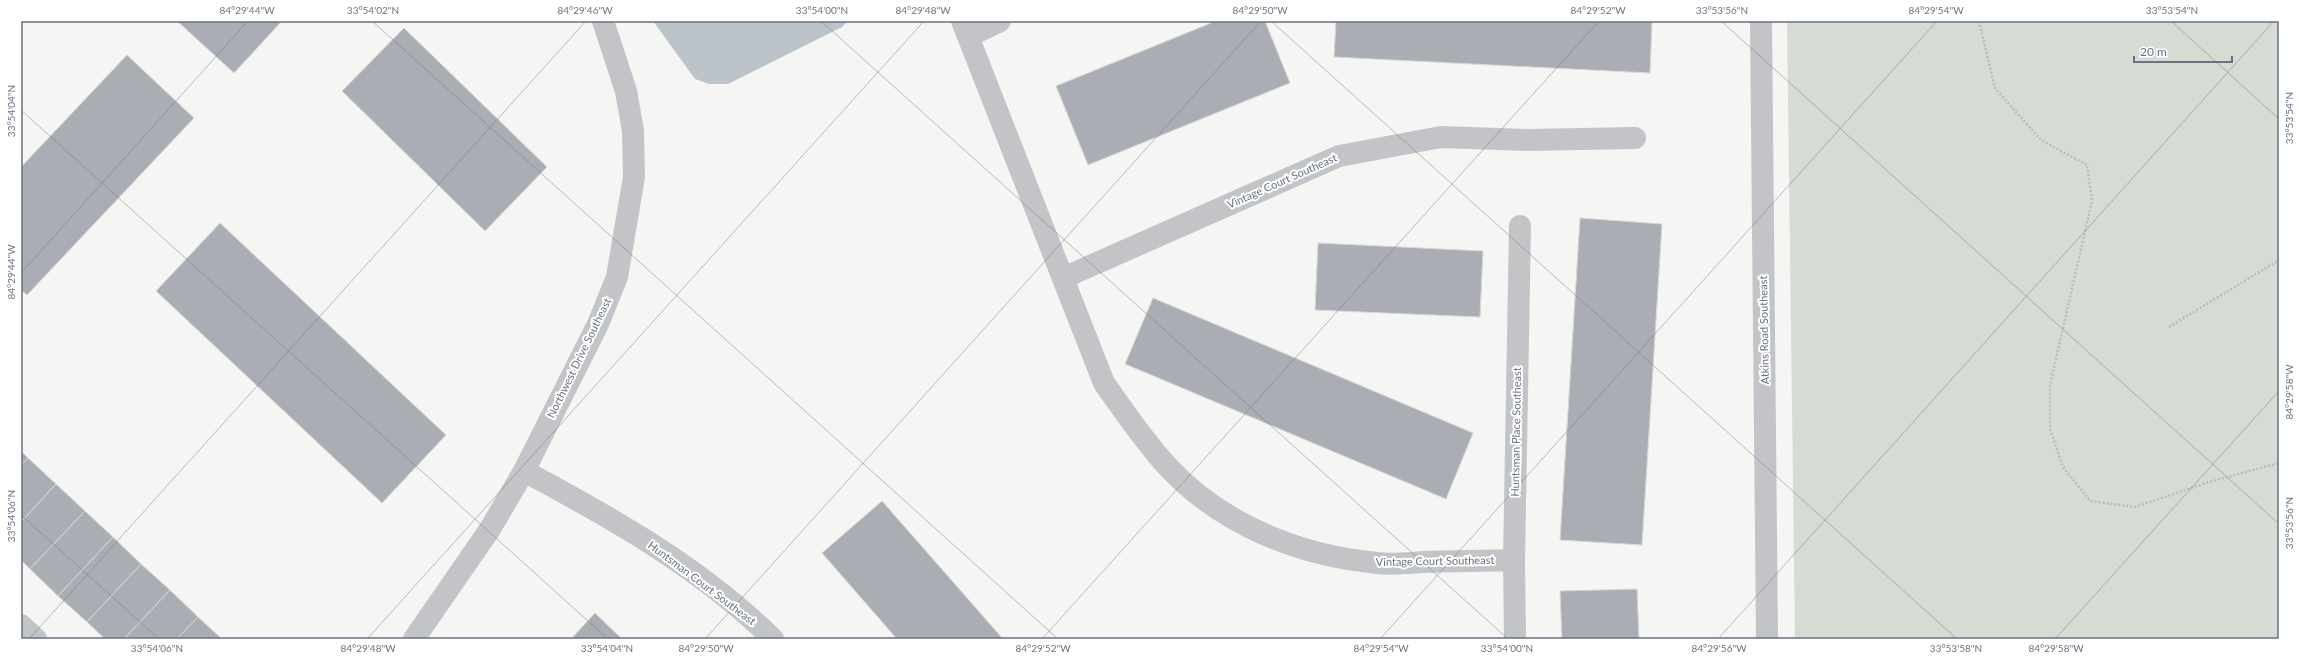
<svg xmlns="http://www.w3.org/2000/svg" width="2300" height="660" viewBox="0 0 2300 660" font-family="Lato,sans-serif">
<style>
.green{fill:#d6dcd4}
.water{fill:#bcc3c9}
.building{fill:#aaaeb4;stroke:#d7d7d5}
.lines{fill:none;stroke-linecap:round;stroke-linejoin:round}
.path{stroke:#b9bbbe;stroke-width:2.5;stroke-dasharray:2 2;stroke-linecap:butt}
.minor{stroke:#c2c4c7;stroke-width:22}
.ticks{fill:none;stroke:#687280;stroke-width:1;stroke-opacity:0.45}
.labels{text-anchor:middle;stroke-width:4;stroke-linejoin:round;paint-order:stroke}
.street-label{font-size:11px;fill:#687280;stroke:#fff}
.neatline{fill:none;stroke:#687280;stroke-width:1.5}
.ticks-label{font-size:10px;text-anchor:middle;fill:#687280}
</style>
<rect width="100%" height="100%" fill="#f5f5f3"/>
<polygon class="green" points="1787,21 2279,21 2279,639 1795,639"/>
<polygon class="water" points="653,21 848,21 842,27 728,84 709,84 695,79"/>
<g class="building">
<polygon points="177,21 282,21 234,73"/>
<polygon points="1216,21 1265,21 1290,83 1088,165 1056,86"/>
<polygon points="1336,21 1652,21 1650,73 1334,57"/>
<polygon points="404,28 547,167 485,231 342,91"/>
<polygon points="127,55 194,118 27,295 21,290 21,167"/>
<polygon points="1580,218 1662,224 1642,545 1560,540"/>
<polygon points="220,223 446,435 382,503 156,291"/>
<polygon points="1318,243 1483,251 1480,317 1315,310"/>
<polygon points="1153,298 1473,433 1446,499 1125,364"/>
<polygon points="21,451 28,458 21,465"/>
<polygon points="28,458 56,484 21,522 21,465"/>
<polygon points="56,484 85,511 30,569 21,560 21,522"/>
<polygon points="882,501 1003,639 897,639 822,553"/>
<polygon points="85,511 113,537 58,596 30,569"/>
<polygon points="113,537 141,564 87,622 58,596"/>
<polygon points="141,564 170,590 124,639 105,639 87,622"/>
<polygon points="1637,589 1639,639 1562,639 1560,591"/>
<polygon points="170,590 198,617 177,639 124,639"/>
<polygon points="595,613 622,639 571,639"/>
<polygon points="198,617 222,639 177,639"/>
</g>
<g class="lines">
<g class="path">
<polyline points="1979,21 1995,88 2041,140 2087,165 2092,201 2050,385 2050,429 2063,467 2090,501 2135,507 2209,482 2279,463"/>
<polyline points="2169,327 2279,260"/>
</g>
<g class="minor">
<path d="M 962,21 L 1104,383 C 1124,411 1144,441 1168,467 C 1222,525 1300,556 1378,563 C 1392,565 1408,563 1423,562 C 1453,561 1484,561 1514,560"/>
<polyline points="1761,21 1767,639"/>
<polyline points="969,36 1000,21"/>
<polyline points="1063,278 1339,156 1441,137 1528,140 1635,138"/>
<path d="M 524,471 C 612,518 701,568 773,639"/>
<polyline points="21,625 36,639"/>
<polyline points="414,639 490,529 524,471 598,324 617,277 634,177 633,131 626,91 603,21"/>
<polyline points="1515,639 1514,560 1520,226"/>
</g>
</g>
<path class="ticks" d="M 372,21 L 1058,639M 821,21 L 1508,639M 1271,21 L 1957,639M 1721,21 L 2279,524M 2171,21 L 2279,119M 21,110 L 608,639M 21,273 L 248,21M 21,515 L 159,639M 29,639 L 586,21M 367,639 L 924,21M 705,639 L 1261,21M 1042,639 L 1599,21M 1380,639 L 1937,21M 1718,639 L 2274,21M 2055,639 L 2279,391"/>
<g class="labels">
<g class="street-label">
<text transform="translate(1282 181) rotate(-24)" y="4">Vintage Court Southeast</text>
<text transform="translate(1764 330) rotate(-91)" y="4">Atkins Road Southeast</text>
<text transform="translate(579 358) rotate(-64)" y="4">Northwest Drive Southeast</text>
<text transform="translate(1516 432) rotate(-89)" y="4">Huntsman Place Southeast</text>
<text transform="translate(1435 561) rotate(-1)" y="4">Vintage Court Southeast</text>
<text transform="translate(702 583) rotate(37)" y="4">Huntsman Court Southeast</text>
</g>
</g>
<rect width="2300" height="660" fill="none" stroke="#ffffff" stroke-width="44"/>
<path d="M2134 56v6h98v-6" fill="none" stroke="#687280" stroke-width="2"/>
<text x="2140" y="56" font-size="12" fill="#687280" stroke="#ffffff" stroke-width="3" paint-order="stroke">20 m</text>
<rect x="22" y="22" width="2256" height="616" class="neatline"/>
<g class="ticks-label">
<text x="247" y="14">84°29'44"W</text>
<text x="373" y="14">33°54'02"N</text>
<text x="585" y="14">84°29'46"W</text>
<text x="822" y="14">33°54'00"N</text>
<text x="923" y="14">84°29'48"W</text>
<text x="1260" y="14">84°29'50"W</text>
<text x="1598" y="14">84°29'52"W</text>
<text x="1722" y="14">33°53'56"N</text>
<text x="1936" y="14">84°29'54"W</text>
<text x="2172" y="14">33°53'54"N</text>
<text transform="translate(11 111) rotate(-90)" y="4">33°54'04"N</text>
<text transform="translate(2289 118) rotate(-90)" y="4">33°53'54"N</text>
<text transform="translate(11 272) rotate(-90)" y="4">84°29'44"W</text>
<text transform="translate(2289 392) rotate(-90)" y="4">84°29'58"W</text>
<text transform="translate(11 516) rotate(-90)" y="4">33°54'06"N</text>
<text transform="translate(2289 523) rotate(-90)" y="4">33°53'56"N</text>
<text x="157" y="652">33°54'06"N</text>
<text x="368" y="652">84°29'48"W</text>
<text x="607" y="652">33°54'04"N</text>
<text x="706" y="652">84°29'50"W</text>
<text x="1043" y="652">84°29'52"W</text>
<text x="1381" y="652">84°29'54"W</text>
<text x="1507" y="652">33°54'00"N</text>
<text x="1719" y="652">84°29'56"W</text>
<text x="1956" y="652">33°53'58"N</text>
<text x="2056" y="652">84°29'58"W</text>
</g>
</svg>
